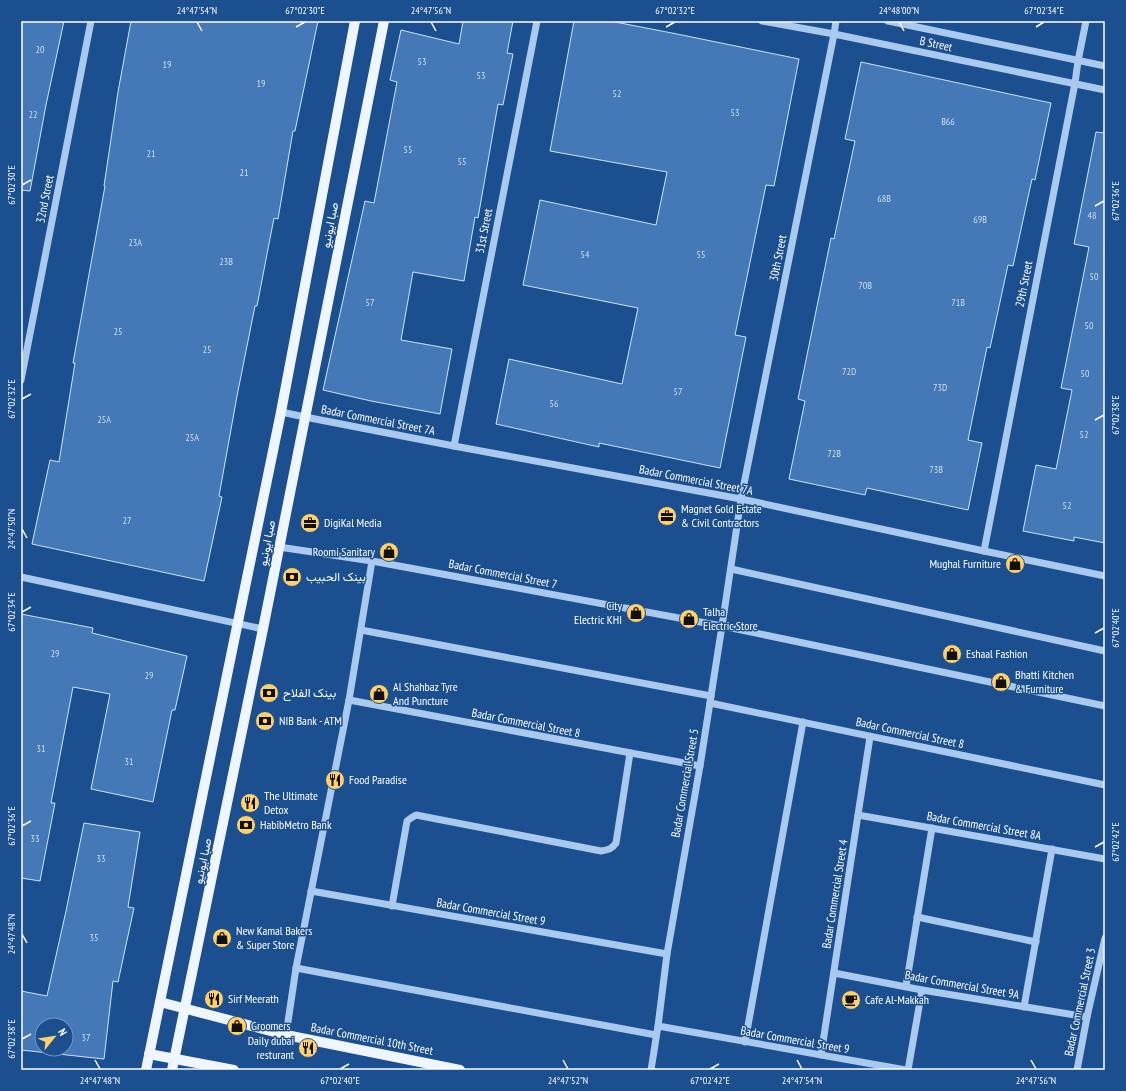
<svg xmlns="http://www.w3.org/2000/svg" width="1126" height="1091" viewBox="0 0 1126 1091" font-family="'PT Sans Narrow',Vazirmatn,sans-serif">
<style>
.building{fill:#4478b7;stroke:#cfe3fa;fill-rule:evenodd}
.lines{fill:none;stroke-linecap:round;stroke-linejoin:round}
.minor{stroke:#a9c9ee;stroke-width:7}
.major{stroke:#f0f6ff;stroke-width:10}
.ticks{fill:none;stroke:#fff;stroke-width:1.5}
.labels{text-anchor:middle;stroke-width:3;stroke-linejoin:round;paint-order:stroke}
.number-label{font-size:10px;fill:#d0dded}
.street-label{font-size:12px;fill:#fff;stroke:#1b4f8f}
.poi-label{font-size:12px;fill:#fff;stroke:#1b4f8f;text-anchor:start}
.neatline{fill:none;stroke:#fff;stroke-width:1.5}
.ticks-label{font-size:10px;text-anchor:middle;fill:#fff}
</style>
<rect width="100%" height="100%" fill="#1b4f8f"/>
<g class="building">
<polygon points="21,21 64,21 46,105 30,191 21,190"/>
<polygon points="131,21 318,21 295,131 293,131 278,219 274,218 257,306 255,306 237,396 219,496 222,497 204,581 32,544 50,460 59,462 75,363 73,363 105,186 104,186 118,92"/>
<polygon points="463,21 513,21 507,53 513,54 503,105 498,104 478,218 475,217 464,281 413,272 401,340 452,349 440,414 371,401 323,390 365,201 374,203 397,82 390,80 401,30 459,44"/>
<polygon points="574,21 610,21 677,34 799,59 774,186 766,185 735,335 746,337 720,468 599,443 599,447 496,424 509,359 622,384 638,308 523,285 540,200 656,225 667,172 550,151"/>
<polygon points="861,62 1051,103 1035,180 1032,179 1013,266 1008,265 990,348 987,347 968,440 982,443 968,510 867,488 865,495 789,479 805,401 798,399 831,238 834,239 855,141 845,139"/>
<polygon points="1096,132 1105,133 1105,543 1074,537 1074,541 1023,531 1036,465 1056,469 1072,390 1061,388 1089,247 1074,244"/>
<polygon points="21,614 93,628 92,633 187,656 175,710 172,710 153,802 91,789 110,694 73,687 51,803 55,803 40,881 21,878"/>
<path d="M 84,823 L 140,832 L 128,907 L 134,908 L 118,982 L 113,981 L 104,1059 L 21,1050 L 21,991 L 47,996 L 66,911 ZM 42,1025 L 66,1025 L 66,1049 L 42,1049 Z"/>
</g>
<g class="lines">
<g class="minor">
<polyline points="762,21 834,34 1105,90"/>
<polyline points="888,21 1105,66"/>
<polyline points="21,380 91,21"/>
<polyline points="281,412 305,417 454,446 741,499 984,551 1105,576"/>
<polyline points="454,446 537,21"/>
<polyline points="279,547 372,561 722,626 1105,706"/>
<polyline points="984,551 1075,83 1078,61 1086,21"/>
<polyline points="731,569 1105,651"/>
<polyline points="21,577 263,629"/>
<polyline points="361,630 711,696"/>
<polyline points="349,700 700,766"/>
<polyline points="710,703 1105,785"/>
<polyline points="858,815 1105,859"/>
<polyline points="311,891 667,954"/>
<path d="M 392,906 L 407,821 L 411,818 L 416,815 L 601,851 C 608,850 612,849 616,843 L 630,753"/>
<polyline points="917,917 1036,942"/>
<polyline points="296,968 656,1035"/>
<polyline points="834,973 922,990 1087,1017"/>
<polyline points="906,986 932,828"/>
<polyline points="1024,1007 1052,849"/>
<polyline points="658,1026 906,1070"/>
<polyline points="286,1035 296,968 349,700 372,561"/>
<polyline points="745,1042 803,722"/>
<polyline points="821,1055 870,737"/>
<polyline points="651,1070 658,1026 667,954 700,766 722,626 741,499 834,34 836,21"/>
<polyline points="908,1070 922,990"/>
<polyline points="1077,1070 1087,1017 1105,938"/>
</g>
<g class="major">
<polyline points="160,1002 286,1035 460,1070"/>
<polyline points="149,1054 234,1070"/>
<polyline points="146,1070 281,412 355,21"/>
<polyline points="172,1070 263,629 384,21"/>
</g>
</g>
<path class="ticks" d="M 197,22 L 202,31M 431,22 L 436,31M 899,22 L 904,31M 296,27 L 305,22M 666,27 L 675,22M 1036,27 L 1044,22M 22,185 L 31,180M 1095,206 L 1104,201M 22,399 L 31,394M 1095,420 L 1104,415M 22,529 L 27,538M 22,612 L 31,607M 1095,633 L 1104,628M 22,826 L 31,821M 1095,847 L 1104,842M 22,934 L 27,943M 22,1039 L 31,1034M 95,1060 L 100,1069M 563,1060 L 568,1069M 797,1060 L 802,1069M 1031,1060 L 1036,1069M 340,1069 L 349,1064M 710,1069 L 719,1064"/>
<defs>
<symbol id="office-disc" viewBox="-11 -11 22 22"><circle r="9.5" fill="#ffd166" stroke="#1b4f8f"/><path d="M-6-3h4V-5.5h4V-3h4V5H-6ZM-1-4.5V-3h2v-1.5ZM-6 0V1H6V0Z" fill="#111"/></symbol>
<symbol id="shop-disc" viewBox="-11 -11 22 22"><circle r="9.5" fill="#ffd166" stroke="#1b4f8f"/><path d="M-5-2.5h2.3a2.7 3.5 0 0 1 5.4 0H5L5.5 6h-11ZM-1.5-2.5h3a1.5 2.3 0 0 0-3 0Z" fill="#111"/></symbol>
<symbol id="bank-disc" viewBox="-11 -11 22 22"><circle r="9.5" fill="#ffd166" stroke="#1b4f8f"/><path d="M-6-4H6V4H-6ZM0-2.3a2.3 2.3 0 1 0 0 4.6a2.3 2.3 0 1 0 0-4.6Z" fill="#111"/></symbol>
<symbol id="restaurant-disc" viewBox="-11 -11 22 22"><circle r="9.5" fill="#ffd166" stroke="#1b4f8f"/><path d="M-5-6h1v4h1v-4h1v4h1v-4h1v5L-1.5 .5V6h-2V.5L-5-1ZM5-6V6H3V1.5H1.5Q1.5-4 5-6Z" fill="#111"/></symbol>
<symbol id="cafe-disc" viewBox="-11 -11 22 22"><circle r="9.5" fill="#ffd166" stroke="#1b4f8f"/><path d="M-5.5-4.5H6V0H3Q3 3.5 0 3.5H-2.5Q-5.5 3.5-5.5 0ZM3-3.2v2h1.7v-2ZM-6 4.5H4V6H-6Z" fill="#111"/></symbol>
</defs>
<g fill-rule="evenodd">
<use href="#office-disc" x="656" y="505" width="22" height="22"/>
<use href="#office-disc" x="299" y="512" width="22" height="22"/>
<use href="#shop-disc" x="378" y="541" width="22" height="22"/>
<use href="#shop-disc" x="1004" y="553" width="22" height="22"/>
<use href="#bank-disc" x="281" y="566" width="22" height="22"/>
<use href="#shop-disc" x="625" y="602" width="22" height="22"/>
<use href="#shop-disc" x="678" y="608" width="22" height="22"/>
<use href="#shop-disc" x="941" y="643" width="22" height="22"/>
<use href="#shop-disc" x="990" y="671" width="22" height="22"/>
<use href="#bank-disc" x="258" y="682" width="22" height="22"/>
<use href="#shop-disc" x="368" y="683" width="22" height="22"/>
<use href="#bank-disc" x="254" y="710" width="22" height="22"/>
<use href="#restaurant-disc" x="324" y="769" width="22" height="22"/>
<use href="#restaurant-disc" x="239" y="792" width="22" height="22"/>
<use href="#bank-disc" x="235" y="814" width="22" height="22"/>
<use href="#shop-disc" x="211" y="927" width="22" height="22"/>
<use href="#restaurant-disc" x="203" y="988" width="22" height="22"/>
<use href="#cafe-disc" x="840" y="989" width="22" height="22"/>
<use href="#shop-disc" x="226" y="1015" width="22" height="22"/>
<use href="#restaurant-disc" x="297" y="1037" width="22" height="22"/>
</g>
<g class="labels">
<g class="number-label">
<text x="40" y="53">20</text>
<text x="422" y="65">53</text>
<text x="167" y="68">19</text>
<text x="481" y="79">53</text>
<text x="261" y="87">19</text>
<text x="617" y="97">52</text>
<text x="735" y="116">53</text>
<text x="33" y="118">22</text>
<text x="948" y="125">B66</text>
<text x="408" y="153">55</text>
<text x="151" y="157">21</text>
<text x="462" y="165">55</text>
<text x="244" y="176">21</text>
<text x="884" y="202">68B</text>
<text x="1092" y="219">48</text>
<text x="980" y="223">69B</text>
<text x="135" y="246">23A</text>
<text x="585" y="258">54</text>
<text x="701" y="258">55</text>
<text x="226" y="265">23B</text>
<text x="1094" y="280">50</text>
<text x="865" y="289">70B</text>
<text x="370" y="306">57</text>
<text x="958" y="306">71B</text>
<text x="1089" y="329">50</text>
<text x="118" y="335">25</text>
<text x="207" y="353">25</text>
<text x="849" y="375">72D</text>
<text x="1085" y="377">50</text>
<text x="940" y="391">73D</text>
<text x="678" y="395">57</text>
<text x="554" y="407">56</text>
<text x="104" y="423">25A</text>
<text x="1084" y="438">52</text>
<text x="192" y="441">25A</text>
<text x="834" y="457">72B</text>
<text x="936" y="473">73B</text>
<text x="1067" y="509">52</text>
<text x="127" y="524">27</text>
<text x="55" y="657">29</text>
<text x="149" y="679">29</text>
<text x="41" y="752">31</text>
<text x="129" y="765">31</text>
<text x="35" y="842">33</text>
<text x="101" y="862">33</text>
<text x="94" y="941">35</text>
<text x="86" y="1041">37</text>
</g>
<g class="street-label">
<text transform="translate(936 44) rotate(12)" y="4">B Street</text>
<text transform="translate(45 199) rotate(-79)" y="4">32nd Street</text>
<text transform="translate(330 225) rotate(-79)" y="4">صبا ایونیو</text>
<text transform="translate(484 231) rotate(-79)" y="4">31st Street</text>
<text transform="translate(778 258) rotate(-79)" y="4">30th Street</text>
<text transform="translate(1024 284) rotate(-79)" y="4">29th Street</text>
<text transform="translate(378 420) rotate(11)" y="4">Badar Commercial Street 7A</text>
<text transform="translate(696 480) rotate(11)" y="4">Badar Commercial Street 7A</text>
<text transform="translate(267 543) rotate(-79)" y="4">صبا ایونیو</text>
<text transform="translate(503 574) rotate(11)" y="4">Badar Commercial Street 7</text>
<text transform="translate(526 723) rotate(11)" y="4">Badar Commercial Street 8</text>
<text transform="translate(910 733) rotate(12)" y="4">Badar Commercial Street 8</text>
<text transform="translate(685 783) rotate(-80)" y="4">Badar Commercial Street 5</text>
<text transform="translate(984 826) rotate(10)" y="4">Badar Commercial Street 8A</text>
<text transform="translate(203 861) rotate(-78)" y="4">صبا ایونیو</text>
<text transform="translate(835 894) rotate(-81)" y="4">Badar Commercial Street 4</text>
<text transform="translate(491 912) rotate(10)" y="4">Badar Commercial Street 9</text>
<text transform="translate(962 985) rotate(10)" y="4">Badar Commercial Street 9A</text>
<text transform="translate(1080 1002) rotate(-78)" y="4">Badar Commercial Street 3</text>
<text transform="translate(372 1039) rotate(11)" y="4">Badar Commercial 10th Street</text>
<text transform="translate(795 1040) rotate(10)" y="4">Badar Commercial Street 9</text>
</g>
<g class="poi-label">
<text x="681" y="513">Magnet Gold Estate<tspan x="681" dy="14">&amp; Civil Contractors</tspan></text>
<text x="324" y="527">DigiKal Media</text>
<text x="375" y="556" text-anchor="end">Roomi Sanitary</text>
<text x="1001" y="568" text-anchor="end">Mughal Furniture</text>
<text x="306" y="581">بينک الحبيب</text>
<text x="622" y="610" text-anchor="end">City<tspan x="622" dy="14">Electric KHI</tspan></text>
<text x="703" y="616">Talha<tspan x="703" dy="14">Electric Store</tspan></text>
<text x="966" y="658">Eshaal Fashion</text>
<text x="1015" y="679">Bhatti Kitchen<tspan x="1015" dy="14">&amp; Furniture</tspan></text>
<text x="393" y="691">Al Shahbaz Tyre<tspan x="393" dy="14">And Puncture</tspan></text>
<text x="283" y="697">بینک الفلاح</text>
<text x="279" y="725">NIB Bank - ATM</text>
<text x="349" y="784">Food Paradise</text>
<text x="264" y="800">The Ultimate<tspan x="264" dy="14">Detox</tspan></text>
<text x="260" y="829">HabibMetro Bank</text>
<text x="236" y="935">New Kamal Bakers<tspan x="236" dy="14">&amp; Super Store</tspan></text>
<text x="228" y="1003">Sirf Meerath</text>
<text x="865" y="1004">Cafe Al-Makkah</text>
<text x="251" y="1030">Groomers</text>
<text x="294" y="1045" text-anchor="end">Daily dubai<tspan x="294" dy="14">resturant</tspan></text>
</g>
</g>
<rect width="1126" height="1091" fill="none" stroke="#1b4f8f" stroke-width="44"/>
<g transform="translate(54 1037) rotate(60)"><circle r="19" fill="#1b4f8f" stroke="#7695bc"/>
<path d="M0-3L7 15L0 10L-7 15Z" fill="#ffd166"/>
<text y="-6" font-size="11" font-weight="bold" text-anchor="middle" fill="#ffffff">N</text>
</g>
<rect x="22" y="22" width="1082" height="1047" class="neatline"/>
<g class="ticks-label">
<text x="197" y="14">24°47'54"N</text>
<text x="305" y="14">67°02'30"E</text>
<text x="431" y="14">24°47'56"N</text>
<text x="675" y="14">67°02'32"E</text>
<text x="899" y="14">24°48'00"N</text>
<text x="1044" y="14">67°02'34"E</text>
<text transform="translate(11 185) rotate(-90)" y="4">67°02'30"E</text>
<text transform="translate(1115 201) rotate(-90)" y="4">67°02'36"E</text>
<text transform="translate(11 399) rotate(-90)" y="4">67°02'32"E</text>
<text transform="translate(1115 415) rotate(-90)" y="4">67°02'38"E</text>
<text transform="translate(11 529) rotate(-90)" y="4">24°47'50"N</text>
<text transform="translate(11 612) rotate(-90)" y="4">67°02'34"E</text>
<text transform="translate(1115 628) rotate(-90)" y="4">67°02'40"E</text>
<text transform="translate(11 826) rotate(-90)" y="4">67°02'36"E</text>
<text transform="translate(1115 842) rotate(-90)" y="4">67°02'42"E</text>
<text transform="translate(11 934) rotate(-90)" y="4">24°47'48"N</text>
<text transform="translate(11 1039) rotate(-90)" y="4">67°02'38"E</text>
<text x="100" y="1084">24°47'48"N</text>
<text x="340" y="1084">67°02'40"E</text>
<text x="568" y="1084">24°47'52"N</text>
<text x="710" y="1084">67°02'42"E</text>
<text x="802" y="1084">24°47'54"N</text>
<text x="1036" y="1084">24°47'56"N</text>
</g>
</svg>
